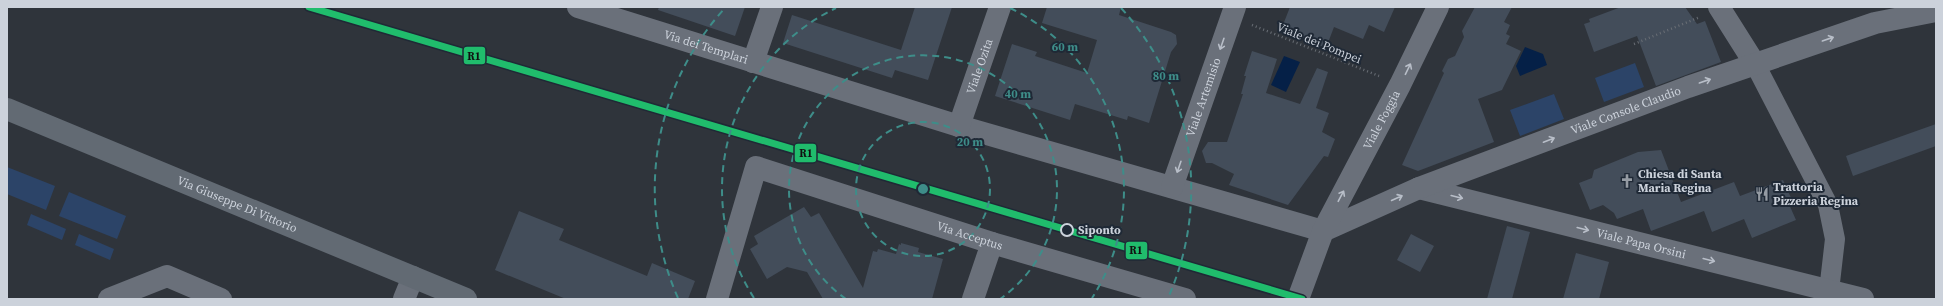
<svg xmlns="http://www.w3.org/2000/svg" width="1943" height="306" viewBox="0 0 1943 306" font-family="'Source Serif 4',serif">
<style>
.green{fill:#2c4468}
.water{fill:#052047}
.building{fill:#434d5a}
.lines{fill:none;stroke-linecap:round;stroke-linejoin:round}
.path{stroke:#696e75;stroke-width:2.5;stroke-dasharray:1 3;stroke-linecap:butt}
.pedestrian{stroke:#6a707a;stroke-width:20}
.minor{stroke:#6a707a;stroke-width:22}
.secondary{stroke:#626a73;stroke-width:22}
.rail-1-casing{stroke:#1f2936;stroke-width:10}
.rail-1{stroke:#20bc6c;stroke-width:7}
.oneway{stroke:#b8bec8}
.ring{fill:none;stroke:#3e8d89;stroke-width:2;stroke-dasharray:7 5}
.stop-dot{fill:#1f2936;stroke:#ccd2db;stroke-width:2}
.labels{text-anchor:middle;stroke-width:4;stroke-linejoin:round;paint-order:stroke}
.street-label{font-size:12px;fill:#ccd2db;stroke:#1f2936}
.poi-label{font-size:12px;font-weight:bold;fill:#ccd2db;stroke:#1f2936;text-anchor:start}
.stop-label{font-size:12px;font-weight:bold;fill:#ccd2db;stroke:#1f2936;text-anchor:start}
.centre{fill:#3e8d89;stroke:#1f2936;stroke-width:2}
.ring-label{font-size:12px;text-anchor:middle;font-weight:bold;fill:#3e8d89;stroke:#1f2936;stroke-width:4;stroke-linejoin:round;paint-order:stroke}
.line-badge{stroke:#1f2936;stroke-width:1.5}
.pale-badge-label{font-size:11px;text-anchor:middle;font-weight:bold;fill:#111}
</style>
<rect width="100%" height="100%" fill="#2f343b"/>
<g class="green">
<polygon points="1635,63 1644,87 1604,102 1595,78"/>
<polygon points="1554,94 1564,119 1520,136 1510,110"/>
<polygon points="7,167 55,186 46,210 7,194"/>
<polygon points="69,192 126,216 117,239 59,216"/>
<polygon points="31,214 66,229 62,240 27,225"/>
<polygon points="79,234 114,249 110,260 75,245"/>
</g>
<g class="water">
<polygon points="1525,47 1543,54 1547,65 1520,76 1516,66"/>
<polygon points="1284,56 1300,62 1286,92 1271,85"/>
</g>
<g class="building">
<polygon points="659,7 745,7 735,36 658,10"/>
<polygon points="915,7 952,7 928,80 895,70 892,78 783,43 792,15 901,50"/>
<polygon points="1047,7 1121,7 1119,15 1171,32 1176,35 1177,44 1171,52 1149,123 1128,116 1127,120 1075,104 1070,120 995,96 1012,44 1037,52 1035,56 1087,73 1097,40 1042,23"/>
<polygon points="1290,7 1395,7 1384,32 1369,25 1363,39 1334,27 1326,48 1281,30"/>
<polygon points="1475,7 1512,7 1504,22 1510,25 1506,34 1510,36 1506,44 1521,51 1502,90 1478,99 1494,142 1418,171 1402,165 1444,73 1442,71 1448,59 1455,56 1464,37 1462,31"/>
<polygon points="1621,7 1685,7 1697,24 1705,21 1721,62 1656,86 1637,36 1594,52 1584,24 1590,22 1589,19"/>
<polygon points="1252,51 1277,59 1266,93 1300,104 1317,68 1328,72 1316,108 1329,113 1322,132 1335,139 1328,157 1324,156 1288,205 1229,185 1234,174 1212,163 1206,163 1202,151 1208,142 1227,142 1243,94 1241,94 1246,76 1244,76"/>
<polygon points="1936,124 1936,146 1853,176 1846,156"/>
<polygon points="1661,150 1681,202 1734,182 1740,196 1783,180 1792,200 1788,202 1796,220 1752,238 1744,219 1712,232 1704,211 1651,231 1643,209 1617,219 1614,213 1603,205 1590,210 1579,183 1592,178 1594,170 1638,152"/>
<polygon points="804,207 811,217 819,213 863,288 873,251 877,252 878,249 896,254 899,244 901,245 901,243 919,248 918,252 943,259 932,299 823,299 807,272 787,267 767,279 750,249 758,244 754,236"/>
<polygon points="519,211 564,229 559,240 647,276 652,263 695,281 688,299 566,299 495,270"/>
<polygon points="1507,226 1530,232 1512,299 1487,299"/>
<polygon points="1411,234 1434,246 1420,272 1397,260"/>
<polygon points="1576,253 1609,262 1599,299 1563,299"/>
</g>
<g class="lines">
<g class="path">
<polyline points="1252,25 1379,76"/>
<polyline points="1634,44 1700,17"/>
</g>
<polyline class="pedestrian" points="1755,64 1828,205 1835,239 1829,291"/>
<g class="minor">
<path id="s1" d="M 578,7 L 959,126 L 1323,231"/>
<polyline points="1719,7 1755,64"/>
<polyline points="753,62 772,7"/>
<path id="s2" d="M 959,126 L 1000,7"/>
<path id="s3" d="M 1172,187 L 1235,7"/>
<path id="s4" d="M 1419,188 L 1863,299"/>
<path id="s5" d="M 1323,231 L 1419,188 L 1688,87 L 1875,23 L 1936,11"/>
<polyline points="109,299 167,276 221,299"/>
<polyline points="404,299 413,277"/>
<path id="s6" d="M 717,299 L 756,167 L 992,243 L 1185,299"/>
<polyline points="973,299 992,243"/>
<path id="s7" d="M 1298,299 L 1323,231 L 1400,85 L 1438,7"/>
</g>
<path class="secondary" id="s8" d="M 7,109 L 466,299"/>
<defs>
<polyline id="rail-1" points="309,7 1302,299"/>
</defs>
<use href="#rail-1" class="rail-1-casing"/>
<use href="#rail-1" class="rail-1"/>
</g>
<defs><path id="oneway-shaft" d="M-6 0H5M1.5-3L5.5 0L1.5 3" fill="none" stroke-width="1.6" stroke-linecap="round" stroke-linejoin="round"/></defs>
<g class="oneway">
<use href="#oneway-shaft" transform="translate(1828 39) rotate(-19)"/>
<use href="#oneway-shaft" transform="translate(1222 44) rotate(109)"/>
<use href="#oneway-shaft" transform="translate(1408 69) rotate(-64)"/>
<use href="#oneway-shaft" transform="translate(1705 81) rotate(-19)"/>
<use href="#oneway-shaft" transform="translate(1549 140) rotate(-21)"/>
<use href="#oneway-shaft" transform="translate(1179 167) rotate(109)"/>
<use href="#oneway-shaft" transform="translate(1341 196) rotate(-62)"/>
<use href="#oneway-shaft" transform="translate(1457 197) rotate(14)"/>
<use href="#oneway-shaft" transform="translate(1397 198) rotate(-24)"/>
<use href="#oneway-shaft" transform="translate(1583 229) rotate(14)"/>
<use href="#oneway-shaft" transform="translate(1709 260) rotate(14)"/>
</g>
<g class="ring">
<circle cx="923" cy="189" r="67"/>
<path d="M846 299A134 134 0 1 1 1000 299"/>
<path d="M754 298A201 201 0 0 1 836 8M1010 8A201 201 0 0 1 1092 298"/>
<path d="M678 298A268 268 0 0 1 725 8M1121 8A268 268 0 0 1 1168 298"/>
</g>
<defs>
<symbol id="church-bare" viewBox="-9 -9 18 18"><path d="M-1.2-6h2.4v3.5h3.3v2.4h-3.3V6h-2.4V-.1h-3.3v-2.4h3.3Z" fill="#959ba3" stroke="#1f2936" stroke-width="2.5" paint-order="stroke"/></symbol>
<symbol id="restaurant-bare" viewBox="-9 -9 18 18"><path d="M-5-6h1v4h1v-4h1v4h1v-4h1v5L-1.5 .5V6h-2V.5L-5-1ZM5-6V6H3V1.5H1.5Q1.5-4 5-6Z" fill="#959ba3" stroke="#1f2936" stroke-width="2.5" paint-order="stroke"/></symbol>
</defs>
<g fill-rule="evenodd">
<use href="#church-bare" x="1617" y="171" width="20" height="20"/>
<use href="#restaurant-bare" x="1752" y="184" width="20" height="20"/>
</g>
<circle class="stop-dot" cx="1067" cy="230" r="6"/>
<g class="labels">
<g class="street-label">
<text transform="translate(1319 43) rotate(22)" y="4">Viale dei Pompei</text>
<text dy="4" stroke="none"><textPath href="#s1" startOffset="134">Via dei Templari</textPath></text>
<text dy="4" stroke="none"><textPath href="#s2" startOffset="63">Viale Ozita</textPath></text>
<text dy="4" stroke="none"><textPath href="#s3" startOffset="95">Viale Artemisio</textPath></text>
<text dy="4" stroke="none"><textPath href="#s5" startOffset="326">Viale Console Claudio</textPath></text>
<text dy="4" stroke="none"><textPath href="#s7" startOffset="198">Viale Foggia</textPath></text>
<text dy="4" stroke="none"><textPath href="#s8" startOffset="249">Via Giuseppe Di Vittorio</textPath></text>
<text dy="4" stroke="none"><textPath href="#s6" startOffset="362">Via Acceptus</textPath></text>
<text dy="4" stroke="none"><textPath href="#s4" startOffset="229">Viale Papa Orsini</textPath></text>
</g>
<g class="poi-label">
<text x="1638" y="178">Chiesa di Santa<tspan x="1638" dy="14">Maria Regina</tspan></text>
<text x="1773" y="191">Trattoria<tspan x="1773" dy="14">Pizzeria Regina</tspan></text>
</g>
<g class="stop-label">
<text x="1078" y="234">Siponto</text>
</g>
</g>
<circle cx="923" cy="189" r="6" class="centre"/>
<g class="ring-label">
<text x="1065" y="51">60 m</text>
<text x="1166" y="80">80 m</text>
<text x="1018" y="98">40 m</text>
<text x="970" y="146">20 m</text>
</g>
<g class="line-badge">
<rect x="463" y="46" width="23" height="19" rx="4" fill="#20bc6c"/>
<rect x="794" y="143" width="23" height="20" rx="4" fill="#20bc6c"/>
<rect x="1125" y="241" width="23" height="19" rx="4" fill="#20bc6c"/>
</g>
<g class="pale-badge-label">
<text x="474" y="60">R1</text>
<text x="806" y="157">R1</text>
<text x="1136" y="254">R1</text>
</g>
<rect width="1943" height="306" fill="none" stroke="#ccd2db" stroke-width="16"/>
</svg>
